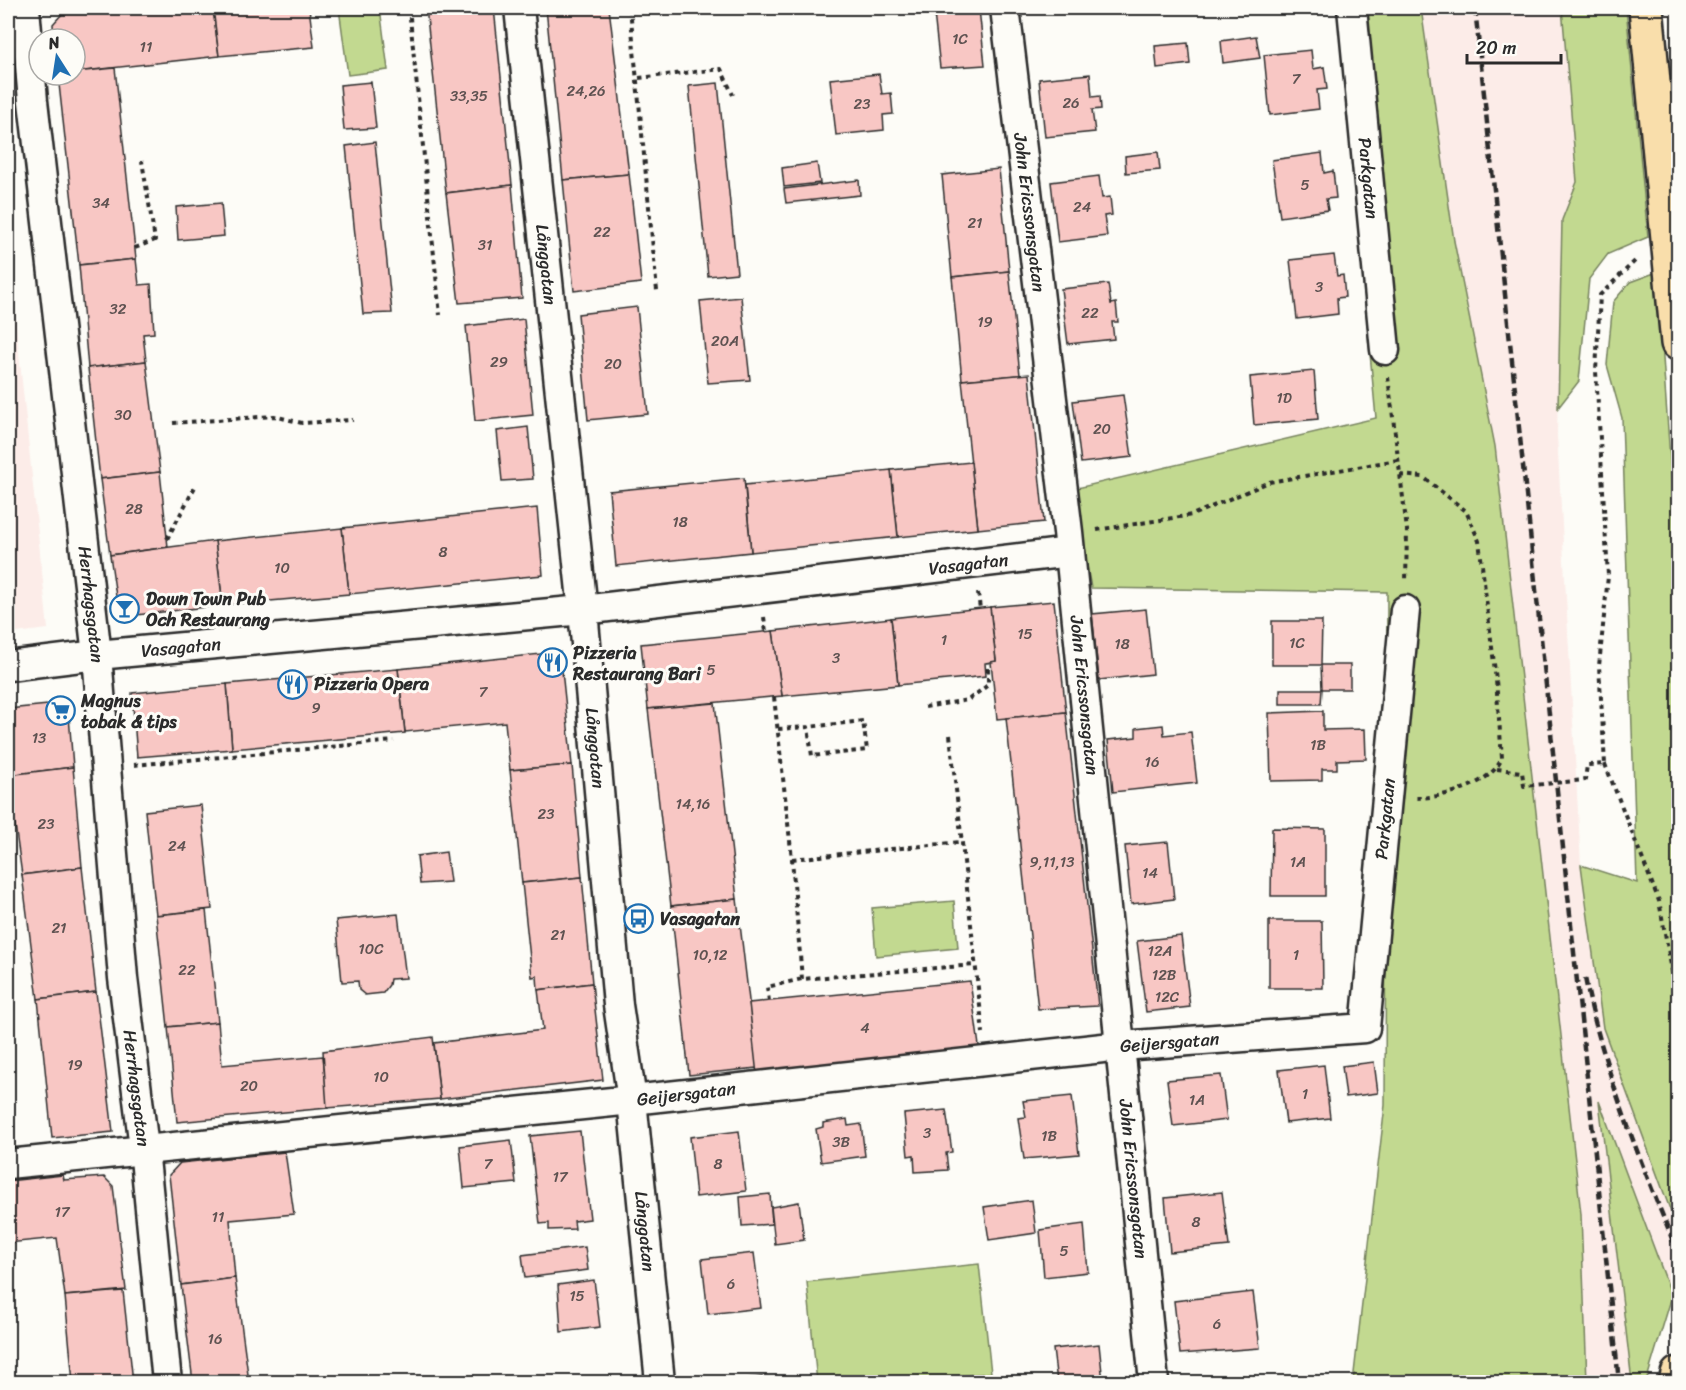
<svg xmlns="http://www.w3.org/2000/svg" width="1686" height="1390" viewBox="0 0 1686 1390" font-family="Sriracha,sans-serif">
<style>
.built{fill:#fcece8}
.green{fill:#c2d990;stroke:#76825e;stroke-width:1.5}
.building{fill:#f8c7c4;stroke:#2b2b2b;stroke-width:1.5}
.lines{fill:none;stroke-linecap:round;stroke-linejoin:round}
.minor-casing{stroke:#2b2b2b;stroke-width:33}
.primary-casing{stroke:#2b2b2b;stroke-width:38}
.path{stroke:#2b2b2b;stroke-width:4;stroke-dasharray:4.5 4.5;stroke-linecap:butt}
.minor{stroke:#fdfcf7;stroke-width:28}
.primary{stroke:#f9deab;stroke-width:33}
.rail{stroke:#2b2b2b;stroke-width:4.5;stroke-dasharray:9 4.5;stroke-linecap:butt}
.labels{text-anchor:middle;stroke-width:6;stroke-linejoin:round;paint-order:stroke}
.number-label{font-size:15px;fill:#5e5251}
.street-label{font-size:18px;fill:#2b2b2b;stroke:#fdfcf7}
.poi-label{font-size:18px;font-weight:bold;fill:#2b2b2b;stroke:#fdfcf7;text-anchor:start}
</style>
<rect width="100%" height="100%" fill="#fdfcf7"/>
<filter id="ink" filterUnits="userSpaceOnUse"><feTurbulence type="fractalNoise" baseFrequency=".0167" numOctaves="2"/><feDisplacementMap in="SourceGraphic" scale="12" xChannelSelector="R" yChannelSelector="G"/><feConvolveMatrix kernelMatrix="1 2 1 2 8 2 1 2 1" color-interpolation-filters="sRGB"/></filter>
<g filter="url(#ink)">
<g class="built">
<polygon points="1421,8 1562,8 1577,182 1562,220 1557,435 1581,865 1603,1028 1678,1231 1678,1276 1672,1296 1600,1104 1632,1382 1587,1382 1581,1214 1495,446 1454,241"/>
<polygon points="8,248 48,629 8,634"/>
</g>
<g class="green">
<polygon points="339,8 380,8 388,70 348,75"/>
<polygon points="1338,8 1421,8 1454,241 1495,446 1581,1214 1587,1382 1353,1382 1385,1105 1387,592 1091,588 1073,489 1376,418"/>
<polygon points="1562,8 1626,8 1648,237 1608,254 1589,279 1579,381 1558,408 1562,220 1577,182"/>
<polygon points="1657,272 1678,573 1678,1231 1603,1028 1581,865 1637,883 1622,418 1607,365 1613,302 1630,282"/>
<polygon points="954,901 958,948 876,956 872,908"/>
<polygon points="1599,1101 1672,1296 1646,1382 1632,1382"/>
<polygon points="979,1264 991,1373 897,1382 817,1382 807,1282"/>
</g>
<g class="building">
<polygon points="124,8 213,8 219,56 75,72 75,39 54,39 53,24 62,14"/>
<polygon points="213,8 309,8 314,47 219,56"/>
<polygon points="426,8 494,8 512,185 446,193"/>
<polygon points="546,8 609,8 629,174 563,180"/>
<polygon points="979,9 985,65 940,68 934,13"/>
<polygon points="1256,36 1260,58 1223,63 1221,41"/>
<polygon points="1188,43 1190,64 1157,68 1155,46"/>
<polygon points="1311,50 1313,69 1324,67 1327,89 1317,90 1319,109 1270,115 1264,55"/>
<polygon points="115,68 136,259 79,265 58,75 75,75 75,72"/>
<polygon points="879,74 882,94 891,93 893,114 883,115 884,130 836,135 830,79"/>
<polygon points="1090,74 1092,97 1100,96 1101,109 1092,110 1095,132 1045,137 1039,79"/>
<polygon points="371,82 376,128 344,130 340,85"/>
<polygon points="718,83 737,273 708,276 689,86"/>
<polygon points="375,142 392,313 363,314 346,146"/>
<polygon points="1158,152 1160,170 1126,173 1125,156"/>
<polygon points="1322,153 1324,173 1333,171 1336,198 1326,199 1328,210 1280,217 1272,160"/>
<polygon points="817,163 820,183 784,187 782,168"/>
<polygon points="999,169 1009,271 952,277 942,175"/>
<polygon points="8,170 15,234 8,235"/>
<polygon points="629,174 641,283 574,291 563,180"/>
<polygon points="1099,176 1102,198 1110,197 1112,215 1104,216 1107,236 1058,242 1051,182"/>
<polygon points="859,180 860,195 786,203 784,189"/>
<polygon points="512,185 522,298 459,303 446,193"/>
<polygon points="221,203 224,236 178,240 176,207"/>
<polygon points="1334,255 1337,276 1343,275 1345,297 1337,298 1338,314 1297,319 1290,260"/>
<polygon points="136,259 139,285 151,284 154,333 143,334 146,361 88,368 79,265"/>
<polygon points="1009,271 1020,375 962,380 952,277"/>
<polygon points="1108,284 1111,304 1116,303 1118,322 1112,322 1114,339 1068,344 1061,289"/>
<polygon points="741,297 750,380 708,383 700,301"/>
<polygon points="637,307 648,414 588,420 578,314"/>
<polygon points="524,319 533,415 475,421 466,326"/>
<polygon points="146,361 160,472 100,479 88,368"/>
<polygon points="1314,371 1318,419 1254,425 1250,377"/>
<polygon points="1029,374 1044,522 978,529 962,380"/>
<polygon points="1123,395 1132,457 1081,463 1073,401"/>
<polygon points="528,427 533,479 502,481 497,431"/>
<polygon points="971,462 978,529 898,537 891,470"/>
<polygon points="891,470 898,537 751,552 745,485"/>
<polygon points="160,472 168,547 110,555 100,479"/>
<polygon points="744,478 751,552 616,566 609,491"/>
<polygon points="537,508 543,575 349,594 342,528"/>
<polygon points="342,528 349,594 223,605 215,541"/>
<polygon points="215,541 223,605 119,617 110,555"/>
<polygon points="1054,601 1066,712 997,719 991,662 996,661 990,607"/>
<polygon points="990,607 996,661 985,663 986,676 898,685 891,618"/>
<polygon points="1146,609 1153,674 1099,680 1092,614"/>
<polygon points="891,618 898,685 782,696 773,631"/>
<polygon points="1272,621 1322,621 1321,665 1272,665"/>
<polygon points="773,631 782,696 648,709 641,644"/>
<polygon points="560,652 572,765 510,770 505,722 405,732 398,669"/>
<polygon points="1321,665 1350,665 1350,689 1322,689"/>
<polygon points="398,669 405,733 232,749 227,684"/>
<polygon points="227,684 232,749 137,757 132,693"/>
<polygon points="1280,689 1322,689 1321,704 1280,704"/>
<polygon points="68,703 73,767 8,775 8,709"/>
<polygon points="715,703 737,899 671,906 648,709"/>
<polygon points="1323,711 1323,730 1365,729 1366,759 1337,760 1337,769 1322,769 1322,780 1271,781 1269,713"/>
<polygon points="1066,712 1098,1006 1038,1009 1006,718"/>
<polygon points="1163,725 1164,735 1191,732 1197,783 1113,792 1108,740 1136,737 1136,728"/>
<polygon points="572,765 582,877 522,883 510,770"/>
<polygon points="73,767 82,867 22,875 8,775"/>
<polygon points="201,805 212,909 156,915 145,811"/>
<polygon points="1272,828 1325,829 1325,896 1271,896"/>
<polygon points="1168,842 1174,899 1131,904 1125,846"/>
<polygon points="446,852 450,882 420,884 417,856"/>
<polygon points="82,867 96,992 38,999 22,875"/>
<polygon points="582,877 592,983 538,990 537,976 532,977 522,883"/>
<polygon points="737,899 757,1068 689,1075 671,906"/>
<polygon points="206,910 218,1022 168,1027 156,915"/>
<polygon points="398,914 406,978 390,979 389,985 383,993 365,995 359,990 358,981 342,982 336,920"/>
<polygon points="1269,921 1322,921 1323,988 1269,988"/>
<polygon points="1181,936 1190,1007 1146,1012 1137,941"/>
<polygon points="970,981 980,1053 757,1075 749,1003"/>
<polygon points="592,983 603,1080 440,1099 434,1043 543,1030 538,990"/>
<polygon points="96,992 113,1132 52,1138 38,999"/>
<polygon points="218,1022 222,1065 323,1056 328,1108 177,1122 168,1027"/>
<polygon points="433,1037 440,1099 327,1108 323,1051"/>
<polygon points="1374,1062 1378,1093 1346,1097 1342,1066"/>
<polygon points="1324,1065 1330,1118 1286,1123 1279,1070"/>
<polygon points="1221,1075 1227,1120 1173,1126 1167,1080"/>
<polygon points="1072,1096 1079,1154 1024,1159 1018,1118 1026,1117 1023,1101"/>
<polygon points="946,1110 952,1152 946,1153 948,1170 915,1172 914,1155 908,1156 904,1114"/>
<polygon points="847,1119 848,1126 861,1124 865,1156 821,1162 816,1129 823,1127 823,1123"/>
<polygon points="580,1131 590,1219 574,1221 575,1229 549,1230 549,1223 540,1224 530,1136"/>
<polygon points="739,1131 746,1191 696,1197 690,1137"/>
<polygon points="511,1140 516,1183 464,1188 460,1146"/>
<polygon points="285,1152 294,1214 230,1220 235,1278 181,1285 169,1175 180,1163"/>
<polygon points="63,1175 64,1180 104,1177 113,1186 126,1290 65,1296 57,1238 8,1243 8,1181"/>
<polygon points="1222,1192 1229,1246 1170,1252 1165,1198"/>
<polygon points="770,1194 772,1224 742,1226 740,1197"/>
<polygon points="1032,1200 1036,1233 989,1240 984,1207"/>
<polygon points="799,1202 804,1240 775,1244 771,1207"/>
<polygon points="1084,1224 1088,1272 1044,1277 1040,1230"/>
<polygon points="585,1247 588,1270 525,1278 522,1255"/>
<polygon points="754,1253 761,1308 708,1314 702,1259"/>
<polygon points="235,1278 249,1382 193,1382 181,1285"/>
<polygon points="594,1280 600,1327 561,1332 558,1285"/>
<polygon points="123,1291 133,1382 73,1382 65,1296"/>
<polygon points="1253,1292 1260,1348 1180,1354 1174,1301"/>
<polygon points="1099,1344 1103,1382 1057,1382 1053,1349"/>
<polygon points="762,1377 762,1382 717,1382"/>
</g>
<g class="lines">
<defs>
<g id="minor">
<path id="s1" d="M 25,8 L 33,101 L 97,655 L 123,978 L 144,1148 L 167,1382"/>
<path id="s2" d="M 519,8 L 583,610 L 618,1005 L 632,1100 L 660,1382"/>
<path id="s3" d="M 1005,8 L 1068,532 L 1154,1382"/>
<path id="s4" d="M 1352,8 L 1385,350"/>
<path id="s5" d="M 8,666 L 97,655 L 583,610 L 1070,552"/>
<path id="s6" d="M 8,1164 L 632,1100 L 1121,1046 L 1365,1028 L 1405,610"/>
</g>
<g id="primary">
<polyline points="1646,8 1678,343"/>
<polyline points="1676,1382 1678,1374"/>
</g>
</defs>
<use href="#minor" class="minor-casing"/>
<use href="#primary" class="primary-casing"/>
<g class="path">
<polyline points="409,8 440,315"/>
<polyline points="630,8 657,291"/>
<polyline points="639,78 721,69 733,95"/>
<polyline points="135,248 155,240 142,161"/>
<polyline points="1388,377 1407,530 1406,582"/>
<polyline points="173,423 274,416 302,423 353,420"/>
<path d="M 1400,475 L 1423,477 L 1466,511 L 1479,541 L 1496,680 L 1502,758 C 1491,785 1443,798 1416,798"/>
<polyline points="1097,530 1192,515 1269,482 1398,460"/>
<polyline points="167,539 196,485"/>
<polyline points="978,593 980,609"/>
<polyline points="764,617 766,632"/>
<polyline points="774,697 792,859 802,979"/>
<polyline points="925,707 968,700 988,685 988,662"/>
<polyline points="778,729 808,727 812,756 867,750 863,721 808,727"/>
<polyline points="950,735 983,1033"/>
<polyline points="1605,764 1659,901 1678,1003"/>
<polyline points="134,765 394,741"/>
<polyline points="1497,769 1522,772 1524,786 1585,780 1587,765 1605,764 1599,666 1608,576 1596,371 1600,295 1637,259"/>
<polyline points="792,859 961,842"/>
<polyline points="769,1001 767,987 802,979 974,965"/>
</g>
<use href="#minor" class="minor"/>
<use href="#primary" class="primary"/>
<g class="rail">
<polyline points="1475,8 1619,1382"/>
<path d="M 1585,978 C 1604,1073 1641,1163 1678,1253"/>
</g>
</g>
</g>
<defs>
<symbol id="bar-ring" viewBox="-11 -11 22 22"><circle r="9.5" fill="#fdfcf7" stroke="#1f6fb2" stroke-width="1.5"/><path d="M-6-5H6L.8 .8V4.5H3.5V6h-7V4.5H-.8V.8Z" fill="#1f6fb2"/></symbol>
<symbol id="restaurant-ring" viewBox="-11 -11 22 22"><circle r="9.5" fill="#fdfcf7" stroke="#1f6fb2" stroke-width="1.5"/><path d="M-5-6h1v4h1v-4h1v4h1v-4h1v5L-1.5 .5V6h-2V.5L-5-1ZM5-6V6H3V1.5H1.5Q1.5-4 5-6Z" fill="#1f6fb2"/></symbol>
<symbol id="supermarket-ring" viewBox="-11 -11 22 22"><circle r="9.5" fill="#fdfcf7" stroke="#1f6fb2" stroke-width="1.5"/><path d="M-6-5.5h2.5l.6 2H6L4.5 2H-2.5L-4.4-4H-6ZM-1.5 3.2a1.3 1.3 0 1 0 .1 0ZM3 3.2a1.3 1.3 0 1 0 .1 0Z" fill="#1f6fb2"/></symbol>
<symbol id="bus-ring" viewBox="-11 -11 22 22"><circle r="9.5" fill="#fdfcf7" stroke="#1f6fb2" stroke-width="1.5"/><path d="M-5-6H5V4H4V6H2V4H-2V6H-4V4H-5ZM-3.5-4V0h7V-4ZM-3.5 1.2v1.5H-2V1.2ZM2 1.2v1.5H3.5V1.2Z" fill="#1f6fb2"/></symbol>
</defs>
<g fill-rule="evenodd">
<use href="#bar-ring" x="108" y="592" width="33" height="33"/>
<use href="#restaurant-ring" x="536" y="646" width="33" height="33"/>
<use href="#restaurant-ring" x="276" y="668" width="33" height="33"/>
<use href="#supermarket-ring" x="44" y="694" width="33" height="33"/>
<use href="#bus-ring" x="622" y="902" width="33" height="33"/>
</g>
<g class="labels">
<g class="number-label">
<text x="960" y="44">1C</text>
<text x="146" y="52">11</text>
<text x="1296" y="84">7</text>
<text x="586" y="96">24,26</text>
<text x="469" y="101">33,35</text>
<text x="1071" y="108">26</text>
<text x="862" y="109">23</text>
<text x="1305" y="190">5</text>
<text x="101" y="208">34</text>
<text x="1082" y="212">24</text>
<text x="975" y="228">21</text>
<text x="602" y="237">22</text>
<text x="485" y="250">31</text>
<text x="1319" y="292">3</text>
<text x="118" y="314">32</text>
<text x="1090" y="318">22</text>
<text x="985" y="327">19</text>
<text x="725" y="346">20A</text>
<text x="499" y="367">29</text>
<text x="613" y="369">20</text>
<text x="1284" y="403">1D</text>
<text x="123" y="420">30</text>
<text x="1102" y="434">20</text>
<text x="134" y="514">28</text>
<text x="680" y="527">18</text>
<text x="443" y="557">8</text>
<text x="282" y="573">10</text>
<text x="1025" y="639">15</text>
<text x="944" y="645">1</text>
<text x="1297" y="648">1C</text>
<text x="1122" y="649">18</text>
<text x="836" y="663">3</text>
<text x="711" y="675">5</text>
<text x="483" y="697">7</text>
<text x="316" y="713">9</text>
<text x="39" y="743">13</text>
<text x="1318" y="750">1B</text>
<text x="1152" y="767">16</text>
<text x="693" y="809">14,16</text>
<text x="546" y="819">23</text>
<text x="46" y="829">23</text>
<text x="177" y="851">24</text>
<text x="1052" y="867">9,11,13</text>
<text x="1298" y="867">1A</text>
<text x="1150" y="878">14</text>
<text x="59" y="933">21</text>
<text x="558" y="940">21</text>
<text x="371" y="954">10C</text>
<text x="1160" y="956">12A</text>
<text x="710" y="960">10,12</text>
<text x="1296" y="960">1</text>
<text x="187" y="975">22</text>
<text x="1164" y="980">12B</text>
<text x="1167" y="1002">12C</text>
<text x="865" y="1033">4</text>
<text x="75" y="1070">19</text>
<text x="381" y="1082">10</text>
<text x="249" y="1091">20</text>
<text x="1305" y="1099">1</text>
<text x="1197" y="1105">1A</text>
<text x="927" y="1138">3</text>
<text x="1049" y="1141">1B</text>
<text x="841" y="1147">3B</text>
<text x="488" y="1169">7</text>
<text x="718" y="1169">8</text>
<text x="560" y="1182">17</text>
<text x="62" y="1217">17</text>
<text x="218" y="1222">11</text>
<text x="1196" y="1227">8</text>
<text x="1064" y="1256">5</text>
<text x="731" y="1289">6</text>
<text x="577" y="1301">15</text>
<text x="1217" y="1329">6</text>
<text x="215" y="1344">16</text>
</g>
<g class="street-label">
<text dy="6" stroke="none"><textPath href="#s4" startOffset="171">Parkgatan</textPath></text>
<text dy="6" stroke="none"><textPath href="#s3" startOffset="206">John Ericssonsgatan</textPath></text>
<text dy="6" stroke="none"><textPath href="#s2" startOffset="258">Långgatan</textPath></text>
<text dy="6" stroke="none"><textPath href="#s5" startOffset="966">Vasagatan</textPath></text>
<text dy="6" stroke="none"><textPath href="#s1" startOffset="600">Herrhagsgatan</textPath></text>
<text dy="6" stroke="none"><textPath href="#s5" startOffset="174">Vasagatan</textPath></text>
<text dy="6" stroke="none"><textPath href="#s3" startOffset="692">John Ericssonsgatan</textPath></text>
<text dy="6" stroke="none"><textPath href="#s2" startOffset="744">Långgatan</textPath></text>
<text dy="6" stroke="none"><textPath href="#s6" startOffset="1574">Parkgatan</textPath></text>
<text dy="6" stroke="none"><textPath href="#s6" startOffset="1168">Geijersgatan</textPath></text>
<text dy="6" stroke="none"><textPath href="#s1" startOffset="1086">Herrhagsgatan</textPath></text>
<text dy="6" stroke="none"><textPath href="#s6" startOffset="682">Geijersgatan</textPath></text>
<text dy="6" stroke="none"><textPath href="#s3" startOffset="1178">John Ericssonsgatan</textPath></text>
<text dy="6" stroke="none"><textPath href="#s2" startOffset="1230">Långgatan</textPath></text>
</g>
<g class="poi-label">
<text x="146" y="605">Down Town Pub<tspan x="146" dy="21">Och Restaurang</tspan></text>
<text x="573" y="659">Pizzeria<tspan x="573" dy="21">Restaurang Bari</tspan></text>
<text x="314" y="690">Pizzeria Opera</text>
<text x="81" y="707">Magnus<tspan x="81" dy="21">tobak &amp; tips</tspan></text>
<text x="660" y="925">Vasagatan</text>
</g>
</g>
<rect width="1686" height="1390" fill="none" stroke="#fdfcf7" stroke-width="30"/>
<rect x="15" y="15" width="1656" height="1360" fill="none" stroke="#2b2b2b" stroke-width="2" filter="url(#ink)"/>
<g transform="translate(57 57) rotate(348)"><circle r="28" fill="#fdfcf7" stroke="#a9a8a5" stroke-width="1.5"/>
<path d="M0-4.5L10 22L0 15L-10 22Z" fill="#1f6fb2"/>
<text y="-9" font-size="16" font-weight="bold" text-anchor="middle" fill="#2b2b2b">N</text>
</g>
<path d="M1467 54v9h94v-9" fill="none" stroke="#2b2b2b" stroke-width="3"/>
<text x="1476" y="54" font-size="18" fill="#2b2b2b" stroke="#fdfcf7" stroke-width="4.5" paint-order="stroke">20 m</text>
</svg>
